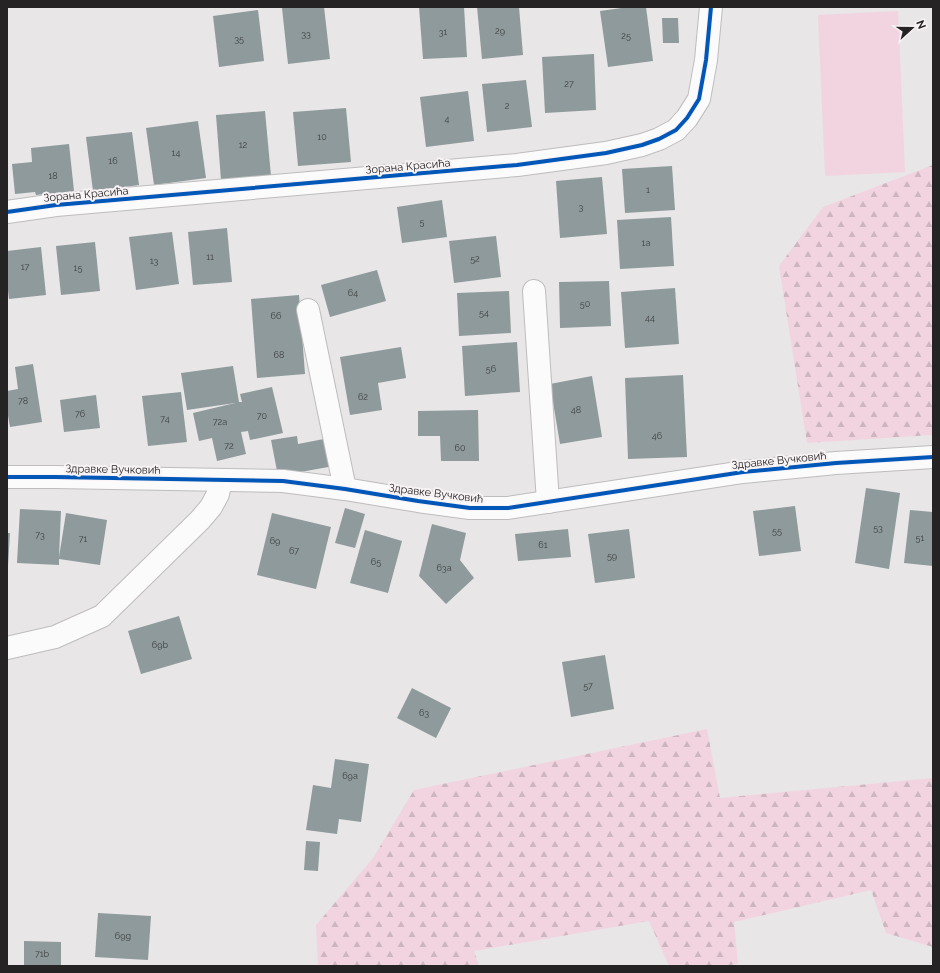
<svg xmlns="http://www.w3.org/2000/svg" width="940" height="973" viewBox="0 0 940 973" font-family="Raleway,sans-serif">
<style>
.green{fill:#f1d4e0}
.forest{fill:url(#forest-firs)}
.building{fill:#8e9a9b}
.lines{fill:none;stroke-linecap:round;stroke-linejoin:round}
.minor-casing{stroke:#bebcbd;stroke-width:24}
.minor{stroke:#fcfbfb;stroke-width:22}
.cycleway-casing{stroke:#f7f2f4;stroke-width:6}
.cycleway{stroke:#0057b8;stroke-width:4}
.labels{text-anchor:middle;stroke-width:4;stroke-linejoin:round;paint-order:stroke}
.number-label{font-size:9px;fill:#3f4142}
.street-label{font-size:11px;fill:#252324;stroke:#f7f2f4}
</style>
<defs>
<pattern id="forest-firs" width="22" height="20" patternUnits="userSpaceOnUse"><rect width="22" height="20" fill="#f1d4e0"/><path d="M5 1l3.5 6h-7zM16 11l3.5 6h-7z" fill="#ceb6c0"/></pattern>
</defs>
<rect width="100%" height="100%" fill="#e9e6e7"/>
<polygon class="green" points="898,11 905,172 825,176 818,15"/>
<g class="forest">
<polygon points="933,165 933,435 807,443 779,266 823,207"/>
<polygon points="707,729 720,798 933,778 933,947 886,933 871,890 734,922 738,964 723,966 669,966 649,921 474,951 479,966 318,966 316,925 373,858 414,790"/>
</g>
<g class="building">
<polygon points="295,7 324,7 330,59 288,64 282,8"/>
<polygon points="419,7 464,7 467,57 423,59"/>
<polygon points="477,7 519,7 523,55 482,59"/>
<polygon points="629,7 646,7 653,61 608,67 600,11"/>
<polygon points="258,10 264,61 219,67 213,16"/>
<polygon points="662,18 678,18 679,43 663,43"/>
<polygon points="594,54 596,110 545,113 542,57"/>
<polygon points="526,80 532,127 487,132 482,84"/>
<polygon points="468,91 474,141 426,147 420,97"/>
<polygon points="346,108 351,162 298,166 293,112"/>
<polygon points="265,111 271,176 221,180 216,115"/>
<polygon points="198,121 206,178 154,185 146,128"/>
<polygon points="132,132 139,185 93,191 86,137"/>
<polygon points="69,144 74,191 36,195 35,192 15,194 12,164 32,162 31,148"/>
<polygon points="672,166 675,210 625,213 622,169"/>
<polygon points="602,177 607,234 560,238 556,181"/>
<polygon points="442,200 447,237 402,243 397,207"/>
<polygon points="671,217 674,266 620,269 617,220"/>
<polygon points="227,228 232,282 193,285 188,232"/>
<polygon points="172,232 179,284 136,290 129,237"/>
<polygon points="496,236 501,277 454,283 449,241"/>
<polygon points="95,242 100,291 61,295 56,246"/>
<polygon points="41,247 46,295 9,299 7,282 7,251"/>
<polygon points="377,270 386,301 330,317 321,285"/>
<polygon points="609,281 611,326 560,328 559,282"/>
<polygon points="675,288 679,344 625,348 621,292"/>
<polygon points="509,291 511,333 459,336 457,293"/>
<polygon points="299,295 305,374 257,378 251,299"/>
<polygon points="517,342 520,392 465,396 462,346"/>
<polygon points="401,347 406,378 378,383 382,410 350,415 340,357"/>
<polygon points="33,364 42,422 10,427 7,410 7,391 18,389 15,367"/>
<polygon points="233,366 239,402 242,402 240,394 272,387 283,433 250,440 248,431 241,432 246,454 217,461 212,438 199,441 193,413 235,403 187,410 181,373"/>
<polygon points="683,375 687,457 628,459 625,378"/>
<polygon points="592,376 602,437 560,444 550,384"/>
<polygon points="181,392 187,442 148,446 142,396"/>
<polygon points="96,395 100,428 64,432 60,400"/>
<polygon points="478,410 479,461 441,461 440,436 418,436 418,411"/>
<polygon points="297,436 298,444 329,438 334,466 278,476 271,440"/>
<polygon points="866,488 900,493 889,569 855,563"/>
<polygon points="795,506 801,551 759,556 753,511"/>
<polygon points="345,508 365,514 355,548 335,543"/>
<polygon points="20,509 61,511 59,557 66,513 107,520 100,565 59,559 59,565 17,563"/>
<polygon points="910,510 933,512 933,566 904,563"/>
<polygon points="272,513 331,527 316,589 257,575"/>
<polygon points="432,524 466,533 460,560 474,578 446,604 419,576"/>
<polygon points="568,529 571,557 518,561 515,534"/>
<polygon points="629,529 635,578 595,583 588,534"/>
<polygon points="365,530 402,541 388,593 350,583"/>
<polygon points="7,533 10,533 8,566 7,566"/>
<polygon points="179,616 192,659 141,674 128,631"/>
<polygon points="605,655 614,709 571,717 562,662"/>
<polygon points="412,688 451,708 436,738 397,718"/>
<polygon points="335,759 369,764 361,822 339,819 337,834 306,830 313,785 331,788"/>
<polygon points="306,841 320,842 318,871 304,870"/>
<polygon points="98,913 151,916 148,960 95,957"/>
<polygon points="24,941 61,942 61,966 24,966"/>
</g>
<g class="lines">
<defs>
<g id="minor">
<polyline points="7,212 56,205 517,165 606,153 642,145 659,139 676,130 687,118 699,99 706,60 711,7"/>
<polyline points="534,291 548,502"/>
<polyline points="308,310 345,489"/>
<polyline points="7,477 55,477 283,481 345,489 418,501 470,508 508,508 743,472 836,463 933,457"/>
<polyline points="7,648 55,637 102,616 200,520 211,507 218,494 221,480"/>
</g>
</defs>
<use href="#minor" class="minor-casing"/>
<use href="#minor" class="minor"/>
<defs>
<g id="cycleway">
<polyline points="7,212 56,205 517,165 606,153 642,145 659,139 676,130 687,118 699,99 706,60 711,7"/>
<polyline points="7,477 55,477 283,481 345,489 418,501 470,508 508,508 743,472 836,463 933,457"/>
</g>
</defs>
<use href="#cycleway" class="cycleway-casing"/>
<use href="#cycleway" class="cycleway"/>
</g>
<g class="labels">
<g class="number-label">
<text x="500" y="34">29</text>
<text x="443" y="35">31</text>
<text x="306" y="37">33</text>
<text x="626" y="39">25</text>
<text x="239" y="42">35</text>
<text x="569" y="87">27</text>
<text x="507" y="109">2</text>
<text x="447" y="122">4</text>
<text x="322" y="140">10</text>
<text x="243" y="148">12</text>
<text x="176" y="156">14</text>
<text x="113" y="164">16</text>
<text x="53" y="179">18</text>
<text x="648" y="193">1</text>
<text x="581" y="210">3</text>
<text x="422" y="225">5</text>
<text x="646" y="246">1a</text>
<text x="210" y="260">11</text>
<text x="475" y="262">52</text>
<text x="154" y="264">13</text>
<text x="25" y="270">17</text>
<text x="78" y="271">15</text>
<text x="353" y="296">64</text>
<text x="585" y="307">50</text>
<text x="484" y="316">54</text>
<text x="276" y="319">66</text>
<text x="650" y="321">44</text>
<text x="279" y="358">68</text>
<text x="491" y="372">56</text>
<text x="363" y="400">62</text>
<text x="23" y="404">78</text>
<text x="576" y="413">48</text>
<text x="80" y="417">76</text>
<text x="262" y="419">70</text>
<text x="165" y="422">74</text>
<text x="220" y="425">72a</text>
<text x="657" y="439">46</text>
<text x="229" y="449">72</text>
<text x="460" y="451">60</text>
<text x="878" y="531">53</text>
<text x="777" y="534">55</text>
<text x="40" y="538">73</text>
<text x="920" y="541">51</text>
<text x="83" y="542">71</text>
<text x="275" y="544">69</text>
<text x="543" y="548">61</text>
<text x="294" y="554">67</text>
<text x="612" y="559">59</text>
<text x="376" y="565">65</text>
<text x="444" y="571">63a</text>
<text x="160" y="648">69b</text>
<text x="588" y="689">57</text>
<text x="424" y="716">63</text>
<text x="350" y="779">69a</text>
<text x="123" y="939">69g</text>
<text x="42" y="957">71b</text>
</g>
<g class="street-label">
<text transform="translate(408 166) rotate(-5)" y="4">Зорана Красића</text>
<text transform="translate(86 194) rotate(-5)" y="4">Зорана Красића</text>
<text transform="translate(779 460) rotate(-6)" y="4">Здравке Вучковић</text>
<text transform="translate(113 469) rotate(1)" y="4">Здравке Вучковић</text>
<text transform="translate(436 493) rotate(7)" y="4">Здравке Вучковић</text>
</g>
</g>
<rect width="940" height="973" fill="none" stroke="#252324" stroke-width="16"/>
<g transform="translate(912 28) rotate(69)" stroke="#f7f2f4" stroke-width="3" paint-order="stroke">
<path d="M0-3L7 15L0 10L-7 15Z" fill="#252324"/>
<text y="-6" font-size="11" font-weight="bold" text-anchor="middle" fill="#252324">N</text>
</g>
</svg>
